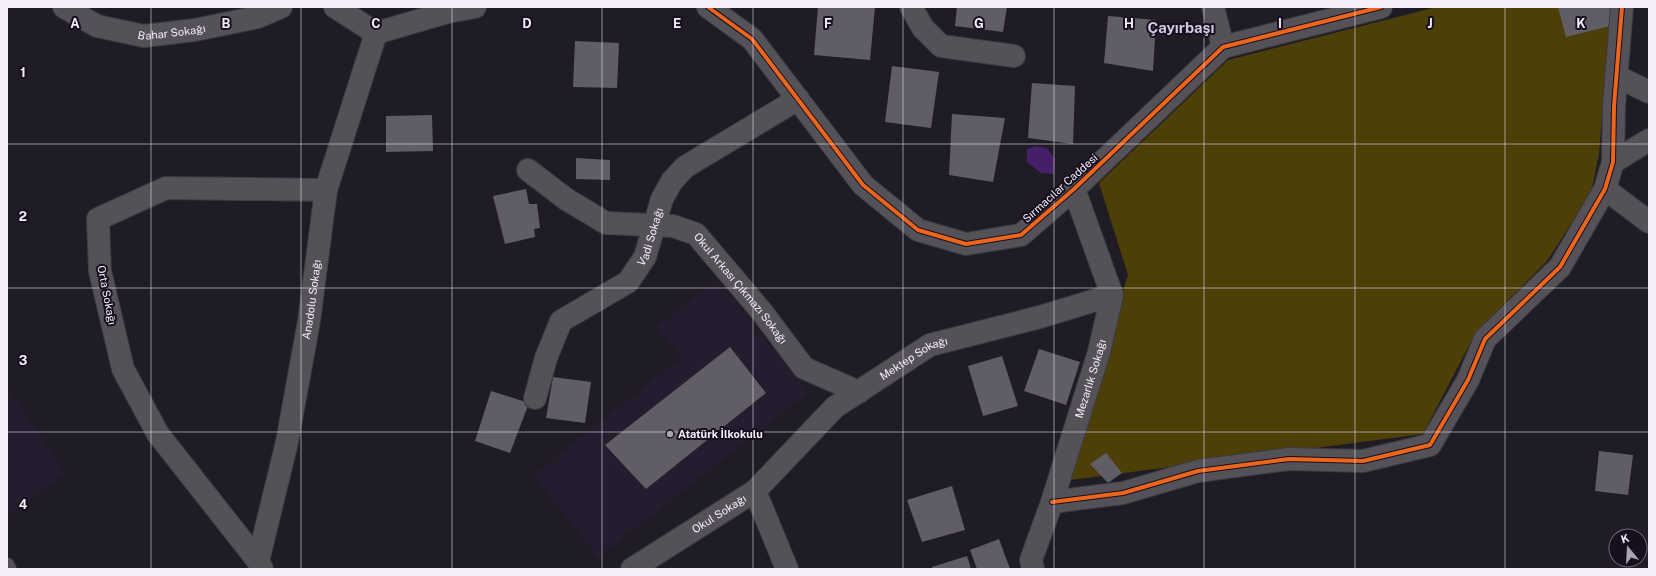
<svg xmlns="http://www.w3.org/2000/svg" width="1656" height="576" viewBox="0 0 1656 576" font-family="'Public Sans',sans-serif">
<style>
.built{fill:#261c30}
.forest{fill:#4c3f08}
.water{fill:#451f67}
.building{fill:#615d66}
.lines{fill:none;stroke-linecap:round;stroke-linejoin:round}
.service-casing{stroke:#3c3941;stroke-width:16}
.minor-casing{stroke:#3c3941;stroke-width:24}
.service{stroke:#545158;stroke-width:14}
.minor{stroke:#545158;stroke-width:22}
.cycleway-casing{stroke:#170f1f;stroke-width:6}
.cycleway{stroke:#eb651d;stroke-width:4}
.grid{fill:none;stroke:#f3eefa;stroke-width:1;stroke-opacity:0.55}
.poi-dot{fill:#a9a4af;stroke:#170f1f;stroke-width:1.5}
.labels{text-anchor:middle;stroke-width:4;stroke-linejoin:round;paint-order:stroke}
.street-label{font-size:11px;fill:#f3eefa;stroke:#170f1f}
.poi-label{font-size:11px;font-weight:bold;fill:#f3eefa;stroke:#170f1f;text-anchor:start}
.district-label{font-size:15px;font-weight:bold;fill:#d3c9e0;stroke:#170f1f}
.grid-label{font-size:13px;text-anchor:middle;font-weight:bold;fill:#f3eefa;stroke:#170f1f;stroke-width:4;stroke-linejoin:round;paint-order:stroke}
</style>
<rect width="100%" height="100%" fill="#201c25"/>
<g class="built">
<polygon points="717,279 808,393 598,558 533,475 681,358 657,327"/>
<polygon points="7,385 66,474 7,515"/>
</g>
<polygon class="forest" points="1437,7 1608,7 1610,13 1599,154 1591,193 1547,261 1475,334 1423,434 1063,481 1128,275 1099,183 1228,60"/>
<polygon class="water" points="1036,146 1047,148 1055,159 1054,174 1041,173 1027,162 1027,149"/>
<g class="building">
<polygon points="818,7 875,7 870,60 814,55"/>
<polygon points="957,7 1007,7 1003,32 955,26"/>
<polygon points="1558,7 1610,7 1614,25 1566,37"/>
<polygon points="1108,16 1156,20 1153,71 1104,63"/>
<polygon points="575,41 619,43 617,88 573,87"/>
<polygon points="892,66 939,72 931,128 885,122"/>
<polygon points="1032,83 1075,86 1073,144 1028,138"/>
<polygon points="952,114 1005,118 993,182 949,175"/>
<polygon points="432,115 433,151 386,152 386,116"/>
<polygon points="576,158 610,160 610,180 576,179"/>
<polygon points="526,189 529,204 537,204 540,228 534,229 535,237 505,244 493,196"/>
<polygon points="730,347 766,393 646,489 605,445"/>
<polygon points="1039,349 1080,362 1066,405 1024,391"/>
<polygon points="1002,356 1018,406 983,416 968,366"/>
<polygon points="553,377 591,382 585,423 546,418"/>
<polygon points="491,391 529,403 510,453 475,441"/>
<polygon points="1599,451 1633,455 1628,495 1595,491"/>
<polygon points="1106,453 1122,473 1108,483 1090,464"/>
<polygon points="952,486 965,530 922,542 907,500"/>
<polygon points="999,539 1010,569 977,569 970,550"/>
<polygon points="967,556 971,569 932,569 932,567"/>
</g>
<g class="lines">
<defs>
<polyline id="service" points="7,565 9,569"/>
<g id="minor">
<path id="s1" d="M 64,7 L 97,26 L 144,36 L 195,30 L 258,17 L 281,7"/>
<polyline points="335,7 376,33"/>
<polyline points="708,7 752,39 863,185 918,230 966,244 1021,235 1074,189 1223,47 1381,7"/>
<polyline points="911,7 923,28 941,46 1014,56"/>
<polyline points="1213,7 1223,47"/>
<polyline points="376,33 448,12 475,7"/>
<polyline points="1616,76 1649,92"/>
<polyline points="1613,162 1649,140"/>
<path id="s2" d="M 528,170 L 566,199 L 606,223 L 673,226 L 696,234 L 762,312 L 804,368 L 859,392"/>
<polyline points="1605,189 1649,222"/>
<path id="s3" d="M 535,398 L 546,358 L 561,321 L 628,282 L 645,257 L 662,199 L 672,181 L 685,167 L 798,99"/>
<path id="s4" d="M 755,491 L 835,407 L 930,345 L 1040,317 L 1112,295"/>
<polyline points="1052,502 1123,493 1198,471 1289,459 1363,461 1430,445 1468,380 1485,339 1560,267 1605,189 1613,162 1614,106 1622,7"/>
<polyline points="258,561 158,434 123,369 100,271 98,219 166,188 326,190"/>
<path id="s5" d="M 262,569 L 258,561 L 287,442 L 309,321 L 326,190 L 376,33"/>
<path id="s6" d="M 632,569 L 755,491 L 787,569"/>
<path id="s7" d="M 1033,569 L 1031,560 L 1052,502 L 1099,352 L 1112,295 L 1074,189"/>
</g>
</defs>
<use href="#service" class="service-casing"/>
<use href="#minor" class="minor-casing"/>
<use href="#service" class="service"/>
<use href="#minor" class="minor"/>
<defs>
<g id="cycleway">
<polyline points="708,7 752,39 863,185 918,230 966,244 1021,235 1074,189 1223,47 1381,7"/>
<polyline points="1052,502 1123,493 1198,471 1289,459 1363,461 1430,445 1468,380 1485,339 1560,267 1605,189 1613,162 1614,106 1622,7"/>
</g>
</defs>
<use href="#cycleway" class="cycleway-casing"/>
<use href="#cycleway" class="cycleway"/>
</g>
<path class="grid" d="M 151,7 L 151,569M 301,7 L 301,569M 452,7 L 452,569M 602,7 L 602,569M 753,7 L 753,569M 903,7 L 903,569M 1054,7 L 1054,569M 1204,7 L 1204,569M 1355,7 L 1355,569M 1505,7 L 1505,569M 7,144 L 1649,144M 7,288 L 1649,288M 7,432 L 1649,432"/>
<circle class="poi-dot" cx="670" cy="434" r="4"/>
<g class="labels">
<g class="street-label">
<text dy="4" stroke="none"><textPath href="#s1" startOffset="114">Bahar Sokağı</textPath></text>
<text transform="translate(1060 188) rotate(-42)" y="4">Sırmacılar Caddesi</text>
<text dy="4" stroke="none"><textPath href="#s3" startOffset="210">Vadi Sokağı</textPath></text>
<text dy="4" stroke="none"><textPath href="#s2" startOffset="256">Okul Arkası Çıkmazı Sokağı</textPath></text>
<text transform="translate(107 295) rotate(79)" y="4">Orta Sokağı</text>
<text dy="4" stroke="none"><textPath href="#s5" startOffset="276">Anadolu Sokağı</textPath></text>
<text dy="4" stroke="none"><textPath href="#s4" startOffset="209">Mektep Sokağı</textPath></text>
<text dy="4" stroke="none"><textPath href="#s7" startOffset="200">Mezarlık Sokağı</textPath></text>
<text dy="4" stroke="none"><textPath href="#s6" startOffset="103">Okul Sokağı</textPath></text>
</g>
<g class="poi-label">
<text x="678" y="438">Atatürk İlkokulu</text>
</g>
<g class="district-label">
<text x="1181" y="33">Çayırbaşı</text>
</g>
</g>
<g class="grid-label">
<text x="75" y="28">A</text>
<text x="226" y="28">B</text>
<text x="376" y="28">C</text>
<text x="527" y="28">D</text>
<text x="677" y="28">E</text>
<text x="828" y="28">F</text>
<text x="979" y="28">G</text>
<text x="1129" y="28">H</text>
<text x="1280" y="28">I</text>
<text x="1430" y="28">J</text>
<text x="1581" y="28">K</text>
<text x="23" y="77">1</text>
<text x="23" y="221">2</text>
<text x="23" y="365">3</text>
<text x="23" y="509">4</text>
</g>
<rect width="1656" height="576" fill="none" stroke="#f3eefa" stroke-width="16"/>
<g transform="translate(1628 548) rotate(342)"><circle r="19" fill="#170f1f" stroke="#6f6877"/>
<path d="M0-3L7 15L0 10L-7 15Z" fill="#a9a4af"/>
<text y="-6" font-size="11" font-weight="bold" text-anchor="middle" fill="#f3eefa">K</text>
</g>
</svg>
